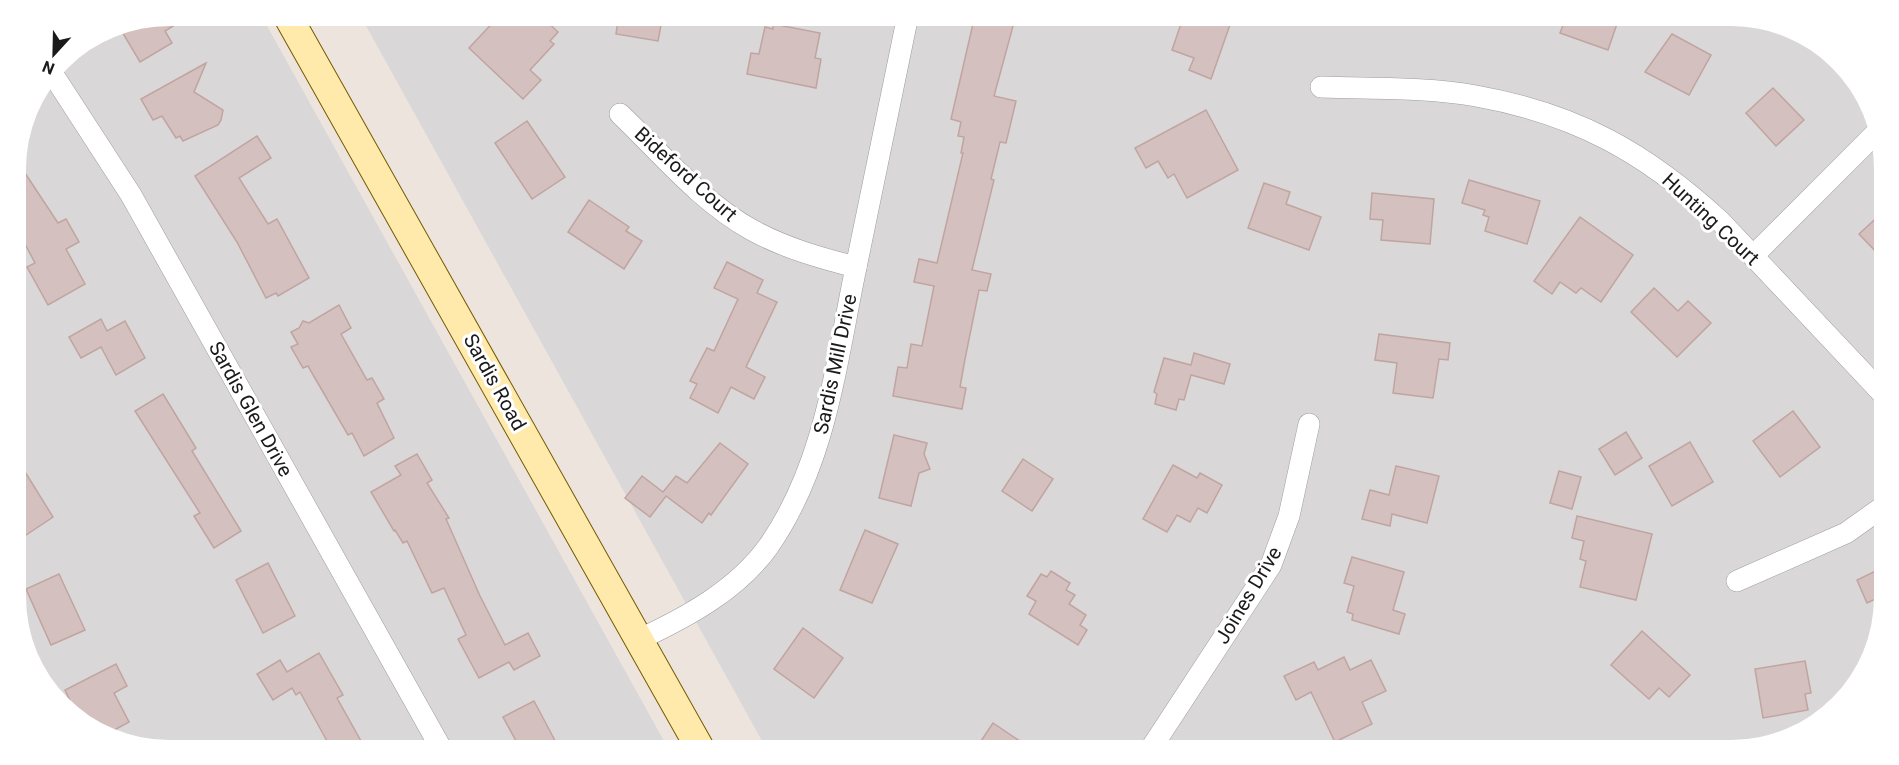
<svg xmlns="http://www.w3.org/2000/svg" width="1899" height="765" viewBox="0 0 1899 765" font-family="Roboto,sans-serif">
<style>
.residential{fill:#d9d7d8}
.building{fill:#d4c1bf;stroke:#c0a4a0;stroke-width:1.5}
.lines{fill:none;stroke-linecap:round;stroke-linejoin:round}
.street-casing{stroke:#9e9e9e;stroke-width:22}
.secondary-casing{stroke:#735c00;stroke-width:30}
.street{stroke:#fff;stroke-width:21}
.secondary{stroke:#ffe9ab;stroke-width:28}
.labels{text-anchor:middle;stroke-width:6;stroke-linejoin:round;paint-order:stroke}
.street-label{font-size:20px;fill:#1a1a1a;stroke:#fff}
</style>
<rect width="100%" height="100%" fill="#ede4de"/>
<g class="residential">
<polygon points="168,15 261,15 669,750 168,750 119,742 53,698 18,626 15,158 31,100 67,53 110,27"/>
<polygon points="360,15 1731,15 1780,23 1846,67 1883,148 1884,597 1876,646 1824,719 1740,750 767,750"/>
</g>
<g class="building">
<polygon points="168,15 191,15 165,31 172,43 140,62 118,25"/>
<polygon points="500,15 540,15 558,32 550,41 554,44 530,70 541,80 523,99 469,48"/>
<polygon points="619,15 663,15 658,41 616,34"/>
<polygon points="975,15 1016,15 994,96 1016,101 1006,143 1000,142 991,179 994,180 972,270 991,274 987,291 979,290 965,359 960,387 966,388 962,409 893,396 898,367 907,368 911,344 922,346 934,286 914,282 919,259 937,263 963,153 961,153 964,137 958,136 961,122 951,119"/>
<polygon points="1184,15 1222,15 1232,19 1211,79 1189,70 1194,58 1172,50"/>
<polygon points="1567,15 1620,15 1608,50 1560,33"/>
<polygon points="773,24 820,33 815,58 821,59 816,88 747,74 751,53 759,54 765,27 773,29"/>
<polygon points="1672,34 1711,55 1689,95 1645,72"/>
<polygon points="206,63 194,92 223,110 221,120 218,125 183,141 180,136 176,138 162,116 153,120 141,99"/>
<polygon points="1773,88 1804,120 1776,146 1746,113"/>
<polygon points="1206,110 1238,170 1187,198 1174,174 1168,178 1158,161 1146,168 1135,148"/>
<polygon points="527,121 565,177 532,199 495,143"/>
<polygon points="257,136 271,158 239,178 268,224 277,219 309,278 278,296 276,293 266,298 237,242 195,176"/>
<polygon points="15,158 58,223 66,219 79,242 66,249 85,284 48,305 27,267 35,263 16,227"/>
<polygon points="1469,180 1540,201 1527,244 1485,231 1489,217 1483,215 1485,210 1462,203"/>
<polygon points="1264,183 1290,192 1286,204 1321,217 1309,250 1248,228"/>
<polygon points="1372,193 1434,199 1430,244 1381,240 1383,220 1370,219"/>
<polygon points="589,200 629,227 626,231 642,241 624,269 568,232"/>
<polygon points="1883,212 1883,259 1859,234"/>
<polygon points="1580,217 1633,255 1601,302 1581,288 1576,293 1560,282 1552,294 1534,281"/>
<polygon points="727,262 763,280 757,293 777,302 746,367 765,377 754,399 731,387 718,413 690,398 697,384 690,381 707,348 714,351 738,299 714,288"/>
<polygon points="1654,288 1678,311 1688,301 1711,323 1677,357 1631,312"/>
<polygon points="339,305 351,328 341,334 367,380 372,378 384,399 377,403 394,438 364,456 352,433 348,435 312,373 308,366 303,368 291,347 298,344 291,332 299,328 303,321 309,323"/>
<polygon points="101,319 107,331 125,321 145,358 116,375 101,347 81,358 69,337"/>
<polygon points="1379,334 1450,343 1448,360 1439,359 1433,398 1393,393 1397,363 1375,360"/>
<polygon points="1194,353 1230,364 1224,384 1191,375 1184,400 1179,399 1176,410 1155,404 1157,394 1154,392 1164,358 1191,365"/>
<polygon points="163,394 196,448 192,451 241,531 214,548 194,516 200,513 135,411"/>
<polygon points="1793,411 1820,447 1780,477 1753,441"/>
<polygon points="1626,432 1642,458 1615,475 1599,449"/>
<polygon points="894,435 927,443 924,454 930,469 919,473 911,506 879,498"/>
<polygon points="1690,442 1713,482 1672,506 1649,466"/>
<polygon points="720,443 748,464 711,515 709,513 702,523 666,496 650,517 625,498 642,476 663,492 676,476 687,483"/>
<polygon points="417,454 432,480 427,483 449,518 446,519 480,596 505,645 528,633 540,656 514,670 509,662 479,678 458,639 466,635 444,588 432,593 407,541 403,543 395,530 394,531 371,492 401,475 395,466"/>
<polygon points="17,459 53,517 26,535 17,522"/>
<polygon points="1023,459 1053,479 1032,511 1002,491"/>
<polygon points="1173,465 1197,478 1200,473 1222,485 1207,513 1198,508 1190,522 1177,515 1167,532 1143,519"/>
<polygon points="1396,466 1439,476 1427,523 1392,514 1390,526 1362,519 1370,490 1389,495"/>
<polygon points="1559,471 1581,477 1572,509 1550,503"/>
<polygon points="1577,516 1652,534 1636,600 1580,587 1586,561 1580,559 1584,541 1572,538"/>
<polygon points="865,530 898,544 872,603 840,590"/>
<polygon points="1352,557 1404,572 1393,610 1405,614 1399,634 1352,620 1353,614 1347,612 1354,586 1344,583"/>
<polygon points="268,563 295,616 263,633 236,580"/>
<polygon points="1884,567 1884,595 1867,603 1857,580"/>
<polygon points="1051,571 1070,583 1066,590 1075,595 1069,604 1086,615 1080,625 1087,630 1078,645 1029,614 1036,601 1027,596 1041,574 1047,577"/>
<polygon points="59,574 85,630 51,645 26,589"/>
<polygon points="803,628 843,658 814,698 774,669"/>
<polygon points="1642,631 1690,675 1669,697 1659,688 1649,699 1611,665"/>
<polygon points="319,653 343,695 337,698 366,750 332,750 300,692 296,695 292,688 273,700 257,674 280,660 287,672"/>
<polygon points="1344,657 1350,670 1371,660 1386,691 1362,702 1372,724 1335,742 1311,692 1296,700 1284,676 1314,662 1318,670"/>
<polygon points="1805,661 1811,693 1805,694 1808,710 1763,718 1755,669"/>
<polygon points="116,664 127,686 114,693 129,722 107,734 76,713 65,690"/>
<polygon points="534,701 560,750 521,750 503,717"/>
<polygon points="993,723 1033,750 975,750"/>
</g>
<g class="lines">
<defs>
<g id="street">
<polyline points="52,73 131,195 442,750"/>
<path d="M 1321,87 C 1372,89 1426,87 1476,96 C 1577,114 1646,153 1720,221 L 1883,394"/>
<path d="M 620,114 C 661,153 701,202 752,230 C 785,248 820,258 856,267"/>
<polyline points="1753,256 1876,133"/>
<polyline points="1737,581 1846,533 1884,506"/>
<path d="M 640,639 C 687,617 737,590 768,547 C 824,467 835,371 854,277 C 872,190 890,102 908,15"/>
<polyline points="1150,750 1271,565 1289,516 1309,424"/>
</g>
<polyline id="secondary" points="287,15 701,750"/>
</defs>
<use href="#street" class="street-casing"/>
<use href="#secondary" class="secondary-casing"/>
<use href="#street" class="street"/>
<use href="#secondary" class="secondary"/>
</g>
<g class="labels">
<g class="street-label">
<text transform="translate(686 174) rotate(42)" y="7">Bideford Court</text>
<text transform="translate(1711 219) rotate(43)" y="7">Hunting Court</text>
<text transform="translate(835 364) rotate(-78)" y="7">Sardis Mill Drive</text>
<text transform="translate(495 382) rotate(61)" y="7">Sardis Road</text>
<text transform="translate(251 409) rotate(61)" y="7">Sardis Glen Drive</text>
<text transform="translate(1248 595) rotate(-59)" y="7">Joines Drive</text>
</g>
</g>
<path d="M0 0H1899V765H0ZM169 26H1731A143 143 0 0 1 1874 169V597A143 143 0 0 1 1731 740H169A143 143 0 0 1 26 597V169A143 143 0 0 1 169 26Z" fill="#fff" fill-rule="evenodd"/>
<g transform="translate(54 54) rotate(202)" stroke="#ffffff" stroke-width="4.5" paint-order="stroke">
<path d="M0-4.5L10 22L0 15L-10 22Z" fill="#1a1a1a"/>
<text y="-9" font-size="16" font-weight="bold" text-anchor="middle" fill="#1a1a1a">N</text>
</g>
</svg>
